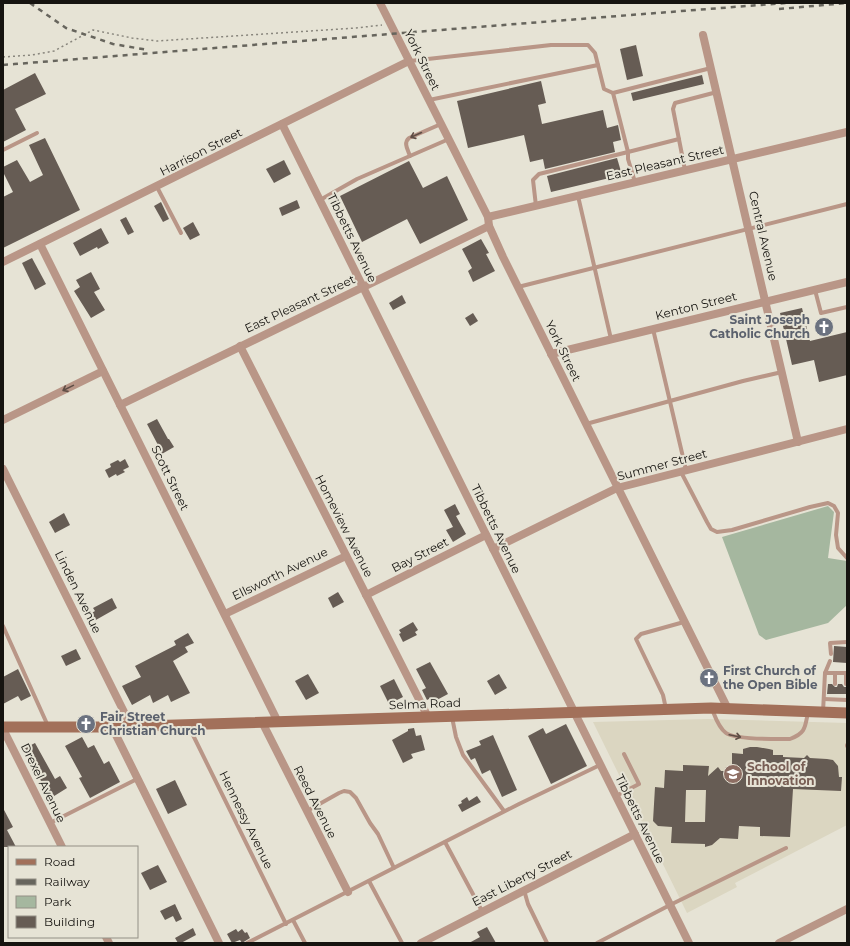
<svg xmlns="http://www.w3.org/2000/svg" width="850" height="946" viewBox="0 0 850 946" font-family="Montserrat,sans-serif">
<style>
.built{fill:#dbd6c1}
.green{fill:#a5b79f}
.building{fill:#665c54;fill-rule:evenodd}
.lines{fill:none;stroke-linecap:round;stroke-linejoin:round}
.path{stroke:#88857c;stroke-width:1.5;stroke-dasharray:2 3;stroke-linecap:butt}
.lane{stroke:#b99687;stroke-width:4}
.street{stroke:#b99687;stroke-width:8}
.secondary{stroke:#a2705a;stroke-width:11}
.rail{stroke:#67655d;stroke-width:2.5;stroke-dasharray:5 5;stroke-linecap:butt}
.oneway{stroke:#5f4e46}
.labels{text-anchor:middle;stroke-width:4;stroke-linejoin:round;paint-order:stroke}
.street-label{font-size:12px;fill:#161410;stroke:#e6e3d5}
.worship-label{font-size:12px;font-weight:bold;fill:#5b616d;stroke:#e6e3d5;text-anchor:start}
.education-label{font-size:12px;font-weight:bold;fill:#785e54;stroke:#e6e3d5;text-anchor:start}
</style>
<rect width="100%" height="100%" fill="#e6e3d5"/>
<polygon class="built" points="708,719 847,723 847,825 735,883 737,887 687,913 593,722"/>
<polygon class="green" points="828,506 834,512 828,558 847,561 847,605 828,623 766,640 759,635 722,537"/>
<g class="building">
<polygon points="636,45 643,76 627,80 620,49"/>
<polygon points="35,73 46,94 15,109 26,130 3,142 3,90"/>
<polygon points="702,75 704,84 633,101 631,93"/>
<polygon points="541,81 546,103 538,105 542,124 603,110 607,128 618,125 621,140 613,142 615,152 545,169 543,159 530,162 524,135 468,148 457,101"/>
<polygon points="45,138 80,210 3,248 3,197 13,192 3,172 3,167 17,160 30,182 43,175 29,145"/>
<polygon points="617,158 622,175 551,192 547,176"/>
<polygon points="284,160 291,174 274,183 266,169"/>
<polygon points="409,161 423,188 447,176 468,220 420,244 407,219 362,242 340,196"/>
<polygon points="297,200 300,208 282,216 279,208"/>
<polygon points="161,202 169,219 163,222 154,206"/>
<polygon points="126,217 134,232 128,235 120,220"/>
<polygon points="193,222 200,235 190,240 183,228"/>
<polygon points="101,228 109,243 98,249 97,247 80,256 73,243"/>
<polygon points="481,239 489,253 486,254 495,271 473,282 468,271 472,268 462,249"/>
<polygon points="32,258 46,284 35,290 22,263"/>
<polygon points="91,272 100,289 94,292 105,310 91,318 74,291 80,287 76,280"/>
<polygon points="402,295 406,303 393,310 389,303"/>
<polygon points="802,308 810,341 847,332 847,375 819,382 814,360 792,365 780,313"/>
<polygon points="473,313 478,321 470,326 465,318"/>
<polygon points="157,419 168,439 169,439 174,447 160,455 155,446 158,445 147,424"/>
<polygon points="125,459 129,467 123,470 125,472 117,476 116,474 109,478 105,470 111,467 110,464 118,460 120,462"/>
<polygon points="455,504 460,514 456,516 466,534 453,542 446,530 453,527 444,510"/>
<polygon points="64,513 70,525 55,533 49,522"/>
<polygon points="338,592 344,602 333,608 328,598"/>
<polygon points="112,598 117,608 94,621 90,614 95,611 93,608"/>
<polygon points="413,622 418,630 415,632 417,635 403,642 399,634 401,633 399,630"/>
<polygon points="188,633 194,643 185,647 188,652 173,661 190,693 171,702 168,695 153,703 150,695 132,705 122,686 141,677 135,666 176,645 174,641"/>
<polygon points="834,646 847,647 847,663 833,662"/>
<polygon points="76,649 81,659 66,666 61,656"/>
<polygon points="430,662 448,694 433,702 431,698 427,700 422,690 426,688 416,669"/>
<polygon points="18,669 31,696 21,701 18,696 3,704 3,677"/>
<polygon points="308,674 319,693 306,700 295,681"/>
<polygon points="499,674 507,688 495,695 487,681"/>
<polygon points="394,679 403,697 389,704 380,686"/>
<polygon points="828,684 832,684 835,687 837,687 838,684 842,684 844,687 847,687 847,694 827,694"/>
<polygon points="566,724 587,766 551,784 528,736 543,728 546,734"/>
<polygon points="414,728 416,736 421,735 425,750 411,754 413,758 403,763 392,740 408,731 408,729"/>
<polygon points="493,735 517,790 502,797 490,770 482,774 475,758 471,760 466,751 481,745 479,741"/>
<polygon points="82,737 88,748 94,745 104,764 109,761 120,782 90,798 79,778 82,777 65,746"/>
<polygon points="35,743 55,779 60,776 67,788 51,798 37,774 39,773 25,748"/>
<path d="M 750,747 L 757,747 L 769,749 L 773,750 L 773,755 L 783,755 L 783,757 L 804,758 L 807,755 L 810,758 L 827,759 L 833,760 L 838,766 L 839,777 L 842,777 L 841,791 L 793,789 L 790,837 L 760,836 L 760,827 L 739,826 L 738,839 L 720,838 L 712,845 L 705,847 L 705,844 L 671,843 L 672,827 L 658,826 L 653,821 L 655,787 L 664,788 L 665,770 L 683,771 L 683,765 L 709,766 L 708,776 L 718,767 L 721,771 L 732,771 L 732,753 L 743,754 L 743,749 ZM 686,790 L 706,790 L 705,822 L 685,822 Z"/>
<polygon points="175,780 187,805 168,814 156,789"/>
<polygon points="477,796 481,802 462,812 458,805 462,803 461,801 467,797 469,801"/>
<polygon points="3,808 13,827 7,830 16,847 3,847"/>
<polygon points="158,865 167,882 150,890 141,873"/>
<polygon points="175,904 182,919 176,922 173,916 165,920 160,911"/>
<polygon points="487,927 496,943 469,943 480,937 477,932"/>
<polygon points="193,928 196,935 181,943 178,943 175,938"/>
<polygon points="236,929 238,932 242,929 245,933 247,932 250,938 242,943 240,940 232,943 227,934"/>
</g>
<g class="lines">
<polyline class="path" points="3,57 32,55 54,51 93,30 132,38 157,41 356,28 382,25"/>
<g class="lane">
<polyline points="410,61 551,45 588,45 595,53 604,89 613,93 711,68"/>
<polyline points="613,93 628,152 679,139"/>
<polyline points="429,100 598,65"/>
<polyline points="3,150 37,133"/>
<path d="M 410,156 C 408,150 403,143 409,138 L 441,124"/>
<polyline points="685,170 673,109 675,103 717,92"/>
<polyline points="157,187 181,233"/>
<polyline points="578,196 611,339"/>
<polyline points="320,200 357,179 449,139"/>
<polyline points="536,206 533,180 539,174 628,152 628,159 635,182"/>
<polyline points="518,287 847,204"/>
<polyline points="815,290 821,313 847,307"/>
<polyline points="653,329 686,470"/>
<polyline points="586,424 743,381 782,372"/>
<polyline points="681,472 707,522 711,529 717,532 732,530 810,507 828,503 834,506 838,513 836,535 838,548 847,558"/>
<polyline points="3,626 48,726"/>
<polyline points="831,654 830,643 847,642"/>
<polyline points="825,673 847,673"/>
<polyline points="835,684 835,673"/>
<polyline points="846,684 846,673"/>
<polyline points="824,699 847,700"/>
<polyline points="666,709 663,695 636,639 641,634 684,622"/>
<path d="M 712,709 C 715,716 718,727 726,733 C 735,740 777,739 790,739 C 806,733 805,727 808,712"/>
<polyline points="823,712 825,673 830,661"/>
<polyline points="452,717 456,737 463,755 504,811"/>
<polyline points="189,727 286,924"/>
<polyline points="847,745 847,746"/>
<polyline points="616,796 639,784 624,754"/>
<polyline points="307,811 339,793 344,791 350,792 356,798 370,823 378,834 394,868"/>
<polyline points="50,823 137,779"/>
<polyline points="445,842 482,911"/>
<polyline points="369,881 402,943"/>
<polyline points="524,890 528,904 547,943"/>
<polyline points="293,920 305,943"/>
<polyline points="247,943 519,804 600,765"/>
<polyline points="597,943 670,905 786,848"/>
</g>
<g class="street">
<polyline points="380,3 488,217 489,226 503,257 728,709"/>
<polyline points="703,35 798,442"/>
<polyline points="282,124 689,943"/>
<polyline points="488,217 847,132"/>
<polyline points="40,244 278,722"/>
<polyline points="3,262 409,61"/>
<polyline points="240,346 428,717"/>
<polyline points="551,354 847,282"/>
<polyline points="120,405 489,226"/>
<polyline points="3,420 103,371"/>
<polyline points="3,469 131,726"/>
<polyline points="493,549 617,488 847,429"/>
<polyline points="366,595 486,535"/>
<polyline points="225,614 346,556"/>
<polyline points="262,722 348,892"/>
<polyline points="112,727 219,943"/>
<polyline points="3,729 62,847"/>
<polyline points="106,937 109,943"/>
<polyline points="421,943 635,834"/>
<polyline points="779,943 847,909"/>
</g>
<polyline class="secondary" points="3,727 112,727 711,708 847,713"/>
<g class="rail">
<polyline points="30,3 66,28 113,44 148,50"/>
<polyline points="779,9 847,3"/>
<path d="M 3,65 C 264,44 525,23 786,3"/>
</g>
</g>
<defs><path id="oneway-shaft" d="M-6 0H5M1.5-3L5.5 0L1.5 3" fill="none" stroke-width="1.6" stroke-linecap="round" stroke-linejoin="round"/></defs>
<g class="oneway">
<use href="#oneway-shaft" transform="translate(416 135) rotate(156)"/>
<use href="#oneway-shaft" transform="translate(68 388) rotate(154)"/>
<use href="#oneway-shaft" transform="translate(735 736) rotate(12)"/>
</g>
<defs>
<symbol id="church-disc" viewBox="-11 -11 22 22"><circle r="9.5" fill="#6b7280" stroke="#e6e3d5"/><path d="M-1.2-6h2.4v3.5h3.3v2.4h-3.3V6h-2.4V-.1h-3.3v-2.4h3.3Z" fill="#fff"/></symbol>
<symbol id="school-disc" viewBox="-11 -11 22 22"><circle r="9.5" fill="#8d6e63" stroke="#e6e3d5"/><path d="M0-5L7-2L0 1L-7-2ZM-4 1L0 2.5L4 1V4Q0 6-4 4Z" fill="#fff"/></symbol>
</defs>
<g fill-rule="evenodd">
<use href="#church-disc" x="813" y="316" width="22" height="22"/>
<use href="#church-disc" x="698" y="667" width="22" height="22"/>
<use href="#church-disc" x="75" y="713" width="22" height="22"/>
<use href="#school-disc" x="722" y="763" width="22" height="22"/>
</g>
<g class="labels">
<g class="street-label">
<text transform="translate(422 60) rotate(64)" y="4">York Street</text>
<text transform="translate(201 152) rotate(-27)" y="4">Harrison Street</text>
<text transform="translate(665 163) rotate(-13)" y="4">East Pleasant Street</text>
<text transform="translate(763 236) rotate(77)" y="4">Central Avenue</text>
<text transform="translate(352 238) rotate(64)" y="4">Tibbetts Avenue</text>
<text transform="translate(300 304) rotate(-25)" y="4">East Pleasant Street</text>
<text transform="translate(696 306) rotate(-14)" y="4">Kenton Street</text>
<text transform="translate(563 351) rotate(64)" y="4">York Street</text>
<text transform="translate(662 465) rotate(-15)" y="4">Summer Street</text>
<text transform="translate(170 478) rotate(64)" y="4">Scott Street</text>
<text transform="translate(344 526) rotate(63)" y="4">Homeview Avenue</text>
<text transform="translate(496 529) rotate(64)" y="4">Tibbetts Avenue</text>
<text transform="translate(420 555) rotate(-27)" y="4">Bay Street</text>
<text transform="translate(280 574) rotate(-26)" y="4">Ellsworth Avenue</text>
<text transform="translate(78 592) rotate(64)" y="4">Linden Avenue</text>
<text transform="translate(425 704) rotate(-2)" y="4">Selma Road</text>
<text transform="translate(43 783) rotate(64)" y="4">Drexel Avenue</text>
<text transform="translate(315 802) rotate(63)" y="4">Reed Avenue</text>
<text transform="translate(640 819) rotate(64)" y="4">Tibbetts Avenue</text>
<text transform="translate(246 820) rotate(64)" y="4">Hennessy Avenue</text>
<text transform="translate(522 878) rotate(-27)" y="4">East Liberty Street</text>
</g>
<g class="worship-label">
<text x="810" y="324" text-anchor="end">Saint Joseph<tspan x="810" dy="14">Catholic Church</tspan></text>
<text x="723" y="675">First Church of<tspan x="723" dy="14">the Open Bible</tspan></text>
<text x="100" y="721">Fair Street<tspan x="100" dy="14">Christian Church</tspan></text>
</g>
<g class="education-label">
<text x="747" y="771">School of<tspan x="747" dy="14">Innovation</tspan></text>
</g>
</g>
<rect width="850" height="946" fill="none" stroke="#161410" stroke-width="8"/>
<rect x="8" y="846" width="130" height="92" fill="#e6e3d5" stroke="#939086"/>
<rect x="16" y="859" width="20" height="6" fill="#a2705a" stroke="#939086"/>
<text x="44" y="866" font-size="12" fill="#161410">Road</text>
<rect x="16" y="879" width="20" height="6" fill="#67655d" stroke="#939086"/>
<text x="44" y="886" font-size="12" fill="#161410">Railway</text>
<rect x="16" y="896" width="20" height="12" fill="#a5b79f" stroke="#939086"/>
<text x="44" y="906" font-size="12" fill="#161410">Park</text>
<rect x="16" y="916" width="20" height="12" fill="#665c54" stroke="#939086"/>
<text x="44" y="926" font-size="12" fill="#161410">Building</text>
</svg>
